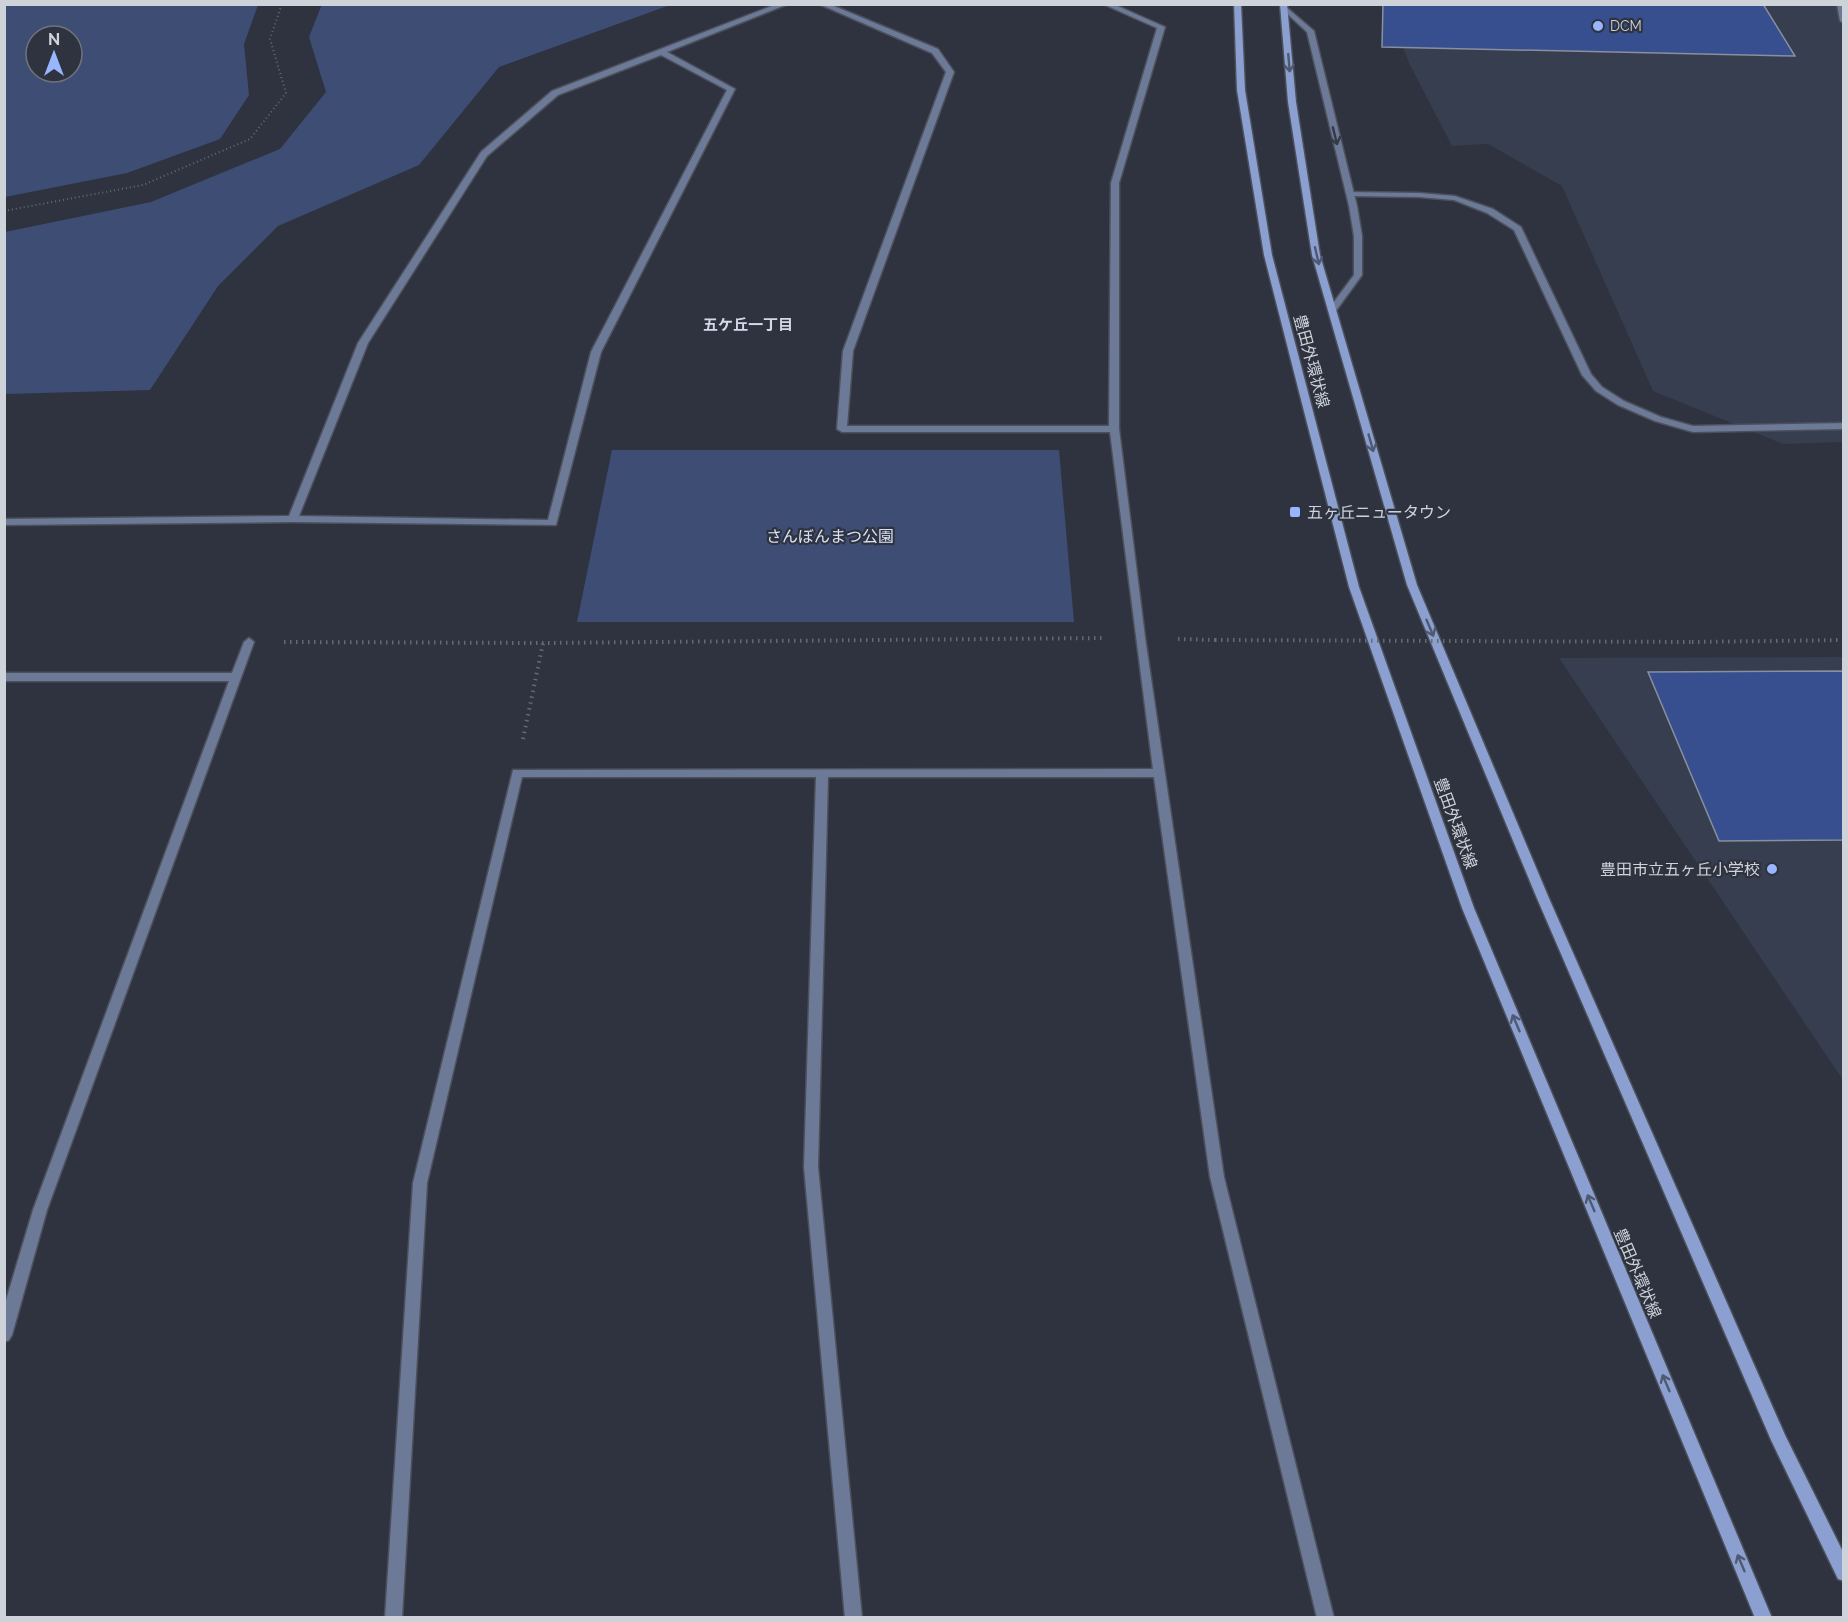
<svg xmlns="http://www.w3.org/2000/svg" width="1848" height="1622" viewBox="0 0 1848 1622" font-family="Raleway,'Noto Sans JP',sans-serif">
<style>
.built{fill:#373e4f}
.green{fill:#3d4d74;fill-rule:evenodd}
.building{fill:#374f8f;stroke:#888f9d;stroke-width:1.5}
.lines{fill:none;stroke-linecap:round;stroke-linejoin:round}
.lane-casing{stroke:#4b505b;stroke-width:3}
.street-casing{stroke:#4b505b;stroke-width:3}
.secondary-casing{stroke:#4b505b;stroke-width:3}
.path-far1{stroke:#656974;stroke-width:2;stroke-dasharray:1 3;stroke-linecap:butt}
.path{stroke:#656974;stroke-width:4;stroke-dasharray:1.5 4.5;stroke-linecap:butt}
.lane{fill:#6c7997;fill-rule:evenodd}
.street{fill:#6c7997;fill-rule:evenodd}
.secondary{fill:#8b9fd0;fill-rule:evenodd}
.path-bridge{stroke:#656974;stroke-width:4;stroke-dasharray:1.5 4.5;stroke-linecap:butt}
.oneway{stroke:#4f5972}
.oneway2{stroke:#343a48}
.poi-dot{fill:#98b5fd;stroke:#2e333f;stroke-width:2}
.labels{text-anchor:middle;stroke-width:4.5;stroke-linejoin:round;paint-order:stroke}
.far-poi-label{font-size:14px;fill:#ced2d9;stroke:#2e333f;text-anchor:start}
.far-neighbourhood-label{font-size:15px;font-weight:bold;fill:#d2d9e8;stroke:#2e333f}
.street-label{font-size:16px;fill:#ced2d9;stroke:#2e333f}
.poi-label{font-size:16px;fill:#ced2d9;stroke:#2e333f;text-anchor:start}
.park-label{font-size:16px;fill:#dae2f5;stroke:#2e333f}
</style>
<rect width="100%" height="100%" fill="#2e333f"/>
<g class="built">
<polygon points="1387,5 1843,5 1843,442 1783,444 1653,391 1562,186 1488,144 1452,146 1409,63"/>
<polygon points="1843,657 1843,1080 1559,658"/>
</g>
<g class="green">
<path d="M 5,4 L 258,5 L 244,44 L 249,95 L 220,139 L 127,173 L 5,197 ZM 36,36 L 72,36 L 72,72 L 36,72 Z"/>
<polygon points="322,4 670,5 499,67 419,165 278,226 218,286 150,390 5,394 5,232 151,202 280,149 326,92 309,37"/>
<polygon points="612,450 1059,450 1074,622 577,622"/>
</g>
<g class="building">
<polygon points="1383,4 1763,4 1795,56 1382,47"/>
<polygon points="1844,671 1844,840 1719,841 1648,672"/>
</g>
<g class="lines">
<defs>
<g id="lane">
<polygon points="1837,4 1844,4 1844,23 1840,21"/>
<polygon points="1347,192 1419,193 1455,196 1493,209 1521,227 1591,374 1602,387 1624,401 1661,417 1693,426 1844,423 1844,429 1693,432 1655,421 1618,405 1596,391 1582,375 1514,230 1487,213 1454,200 1419,197 1350,196 1347,196"/>
</g>
<g id="street">
<path d="M 777,4 L 788,4 L 667,52 L 735,89 L 601,352 L 556,525 L 293,522 L 4,525 L 4,519 L 289,516 L 358,343 L 481,152 L 552,91 ZM 661,55 L 727,90 L 591,352 L 548,520 L 299,516 L 368,343 L 487,156 L 558,95 Z"/>
<polygon points="819,4 829,4 938,49 954,72 853,351 847,426 1109,426 1111,183 1157,28 1103,4 1113,4 1165,27 1119,183 1119,429 1145,637 1224,1177 1334,1618 1317,1618 1210,1177 1154,777 828,777 818,1167 862,1618 845,1618 804,1167 816,777 522,777 427,1183 402,1618 385,1618 413,1183 513,770 1153,769 1110,432 842,432 837,429 843,351 946,72 932,53"/>
<polygon points="1282,7 1286,7 1314,31 1357,206 1362,236 1362,275 1335,312 1332,313 1328,310 1354,275 1354,236 1349,206 1307,32 1282,9"/>
<polygon points="249,638 254,642 47,1210 12,1335 9,1340 4,1342 4,1307 33,1210 229,681 4,681 4,673 232,673 244,642"/>
</g>
<g id="secondary">
<polygon points="1234,4 1241,4 1245,90 1272,255 1359,587 1474,908 1772,1618 1755,1618 1462,908 1349,587 1264,255 1237,90"/>
<polygon points="1280,4 1287,4 1296,102 1320,255 1417,585 1548,896 1785,1435 1844,1554 1844,1581 1838,1579 1771,1440 1536,896 1407,585 1312,255 1288,102"/>
</g>
</defs>
<use href="#lane" class="lane-casing"/>
<use href="#street" class="street-casing"/>
<use href="#secondary" class="secondary-casing"/>
<polyline class="path-far1" points="4,211 143,185 250,139 286,93 270,39 282,4"/>
<g class="path">
<polyline points="1178,639 1215,640"/>
<polyline points="284,642 543,643 1105,638"/>
<polyline points="1692,642 1844,640"/>
<polyline points="523,739 543,643"/>
</g>
<use href="#lane" class="lane"/>
<use href="#street" class="street"/>
<use href="#secondary" class="secondary"/>
<polyline class="path-bridge" points="1215,640 1692,642"/>
</g>
<defs><path id="oneway-shaft" d="M-6 0H5M1.5-3L5.5 0L1.5 3" fill="none" stroke-width="1.6" stroke-linecap="round" stroke-linejoin="round" transform="scale(1.5)"/></defs>
<g class="oneway">
<use href="#oneway-shaft" transform="translate(1289 63) rotate(85)"/>
<use href="#oneway-shaft" transform="translate(1317 256) rotate(77)"/>
<use href="#oneway-shaft" transform="translate(1371 443) rotate(74)"/>
<use href="#oneway-shaft" transform="translate(1430 628) rotate(67)"/>
<use href="#oneway-shaft" transform="translate(1516 1023) rotate(-113)"/>
<use href="#oneway-shaft" transform="translate(1591 1203) rotate(-113)"/>
<use href="#oneway-shaft" transform="translate(1666 1383) rotate(-113)"/>
<use href="#oneway-shaft" transform="translate(1741 1563) rotate(-113)"/>
</g>
<use class="oneway2" href="#oneway-shaft" transform="translate(1335 136) rotate(76)"/>
<g class="poi-dot">
<circle cx="1598" cy="26" r="6"/>
<rect x="1289" y="506" width="12" height="12" rx="3"/>
<circle cx="1772" cy="869" r="6"/>
</g>
<g class="labels">
<g class="far-poi-label">
<text x="1610" y="31">DCM</text>
</g>
<g class="far-neighbourhood-label">
<text x="748" y="330">五ケ丘一丁目</text>
</g>
<g class="street-label">
<text transform="translate(1312 361) rotate(75)" y="6">豊田外環状線</text>
<text transform="translate(1456 823) rotate(70)" y="6">豊田外環状線</text>
<text transform="translate(1638 1273) rotate(67)" y="6">豊田外環状線</text>
</g>
<g class="poi-label">
<text x="1307" y="518">五ヶ丘ニュータウン</text>
<text x="1760" y="875" text-anchor="end">豊田市立五ヶ丘小学校</text>
</g>
<g class="park-label">
<text x="830" y="542">さんぼんまつ公園</text>
</g>
</g>
<rect width="1848" height="1622" fill="none" stroke="#ced2d9" stroke-width="12"/>
<g transform="translate(54 54)"><circle r="28" fill="#2e333f" stroke="#6e737d" stroke-width="1.5"/>
<path d="M0-4.5L10 22L0 15L-10 22Z" fill="#98b5fd"/>
<text y="-9" font-size="16" font-weight="bold" text-anchor="middle" fill="#ced2d9">N</text>
</g>
</svg>
